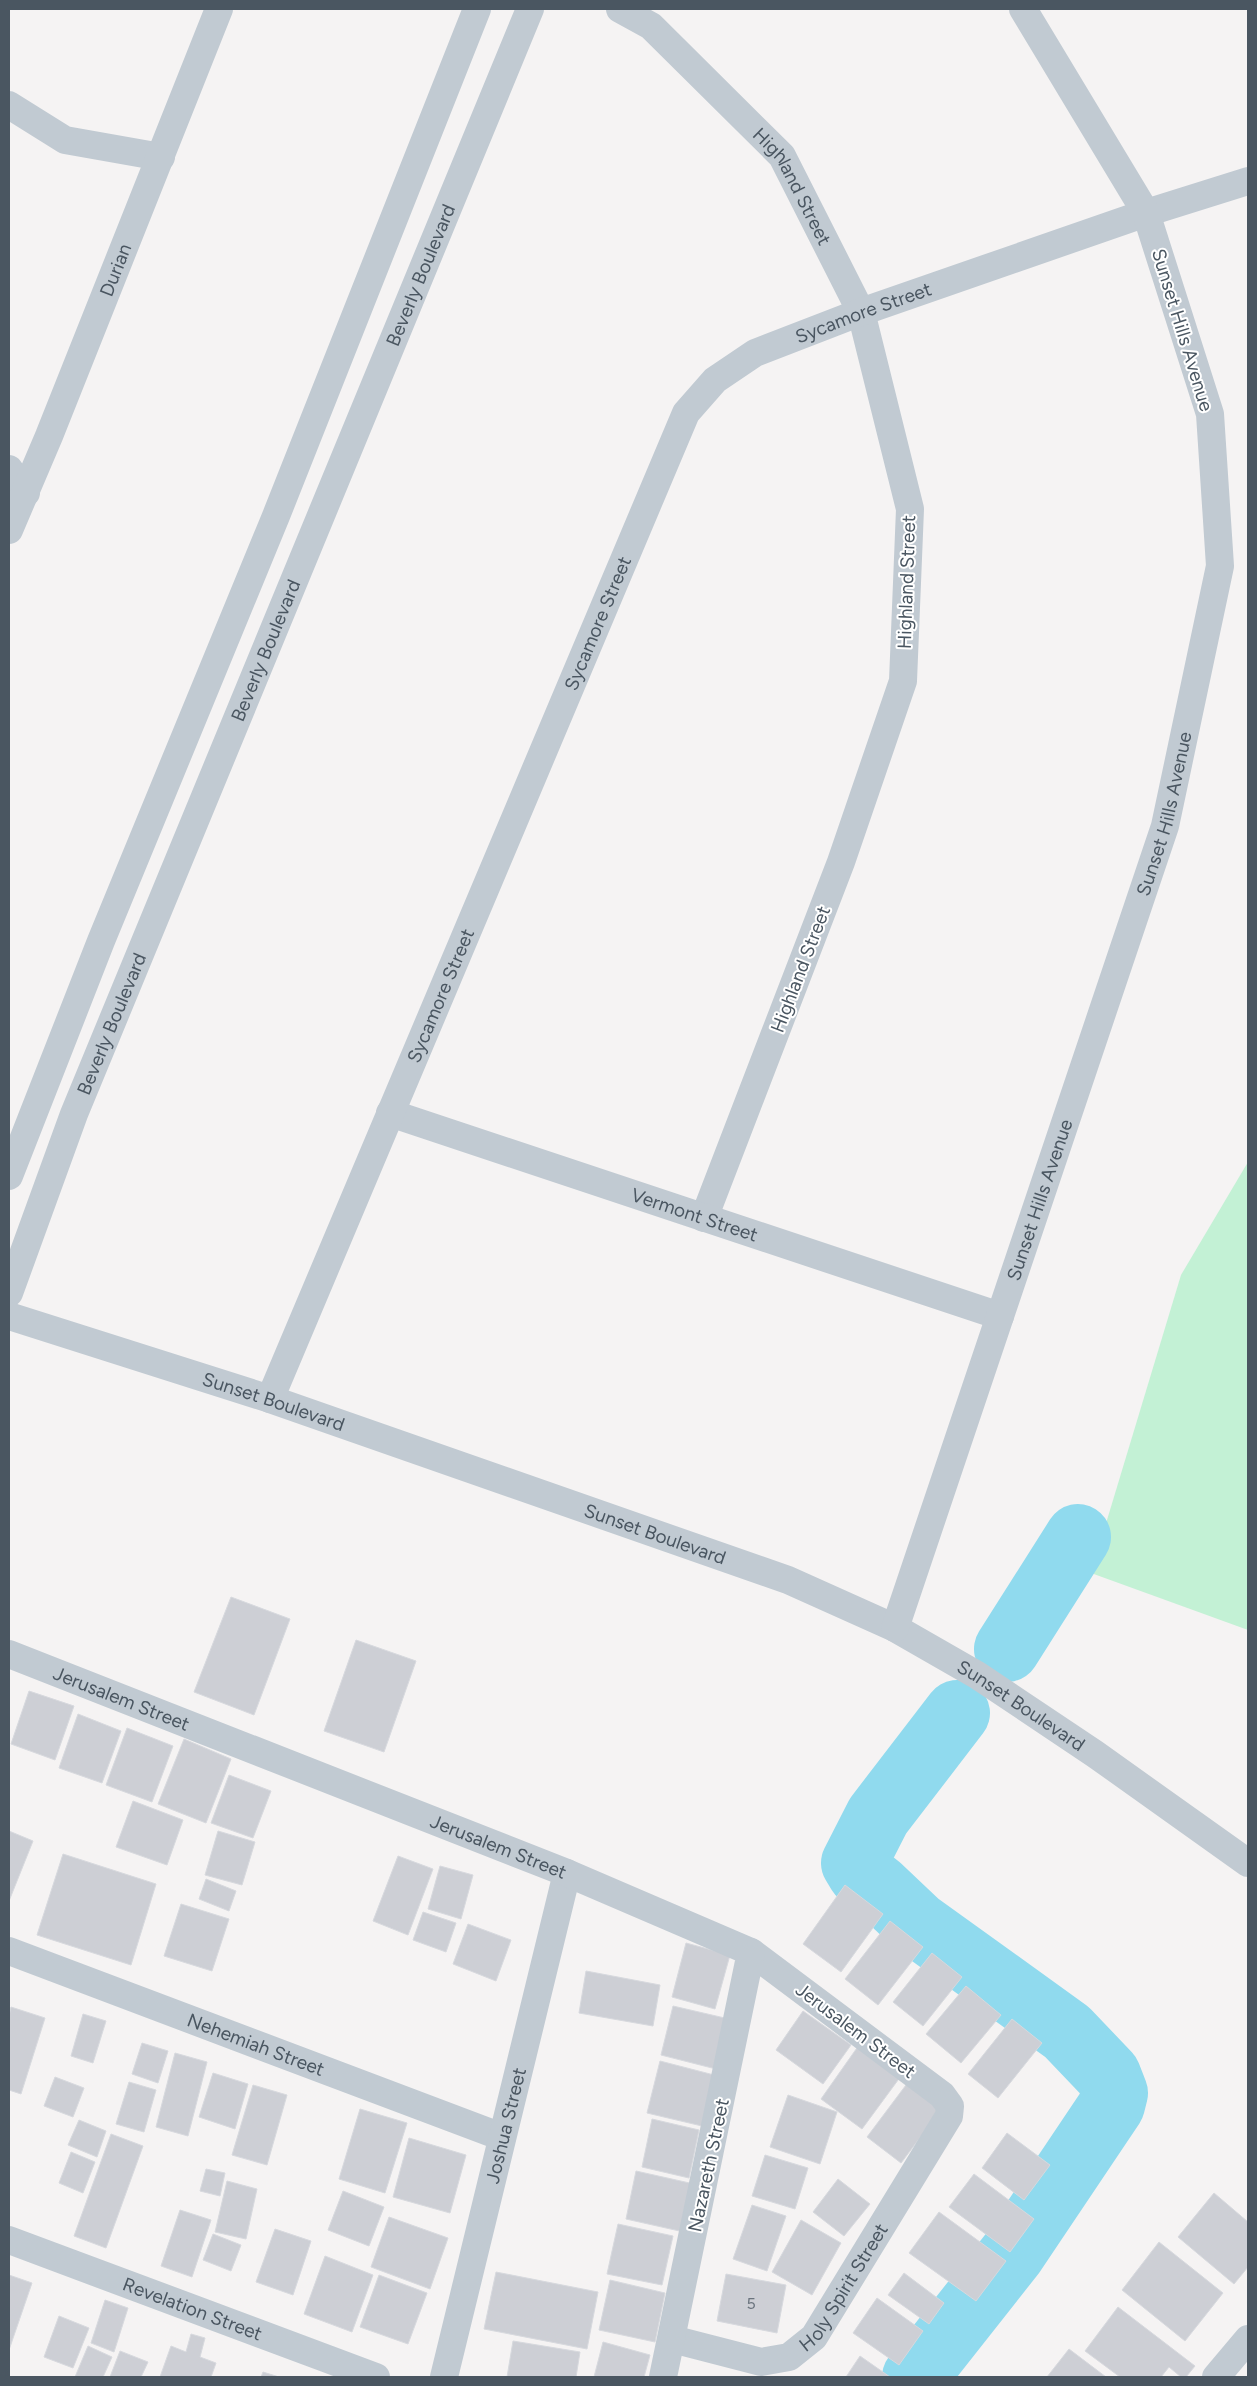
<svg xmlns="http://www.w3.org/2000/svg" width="1257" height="2386" viewBox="0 0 1257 2386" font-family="Figtree,sans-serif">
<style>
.green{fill:#c3f1d5}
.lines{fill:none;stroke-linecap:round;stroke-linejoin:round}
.river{stroke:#90daee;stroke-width:66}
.building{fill:#cdcfd5;stroke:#d7d9de}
.minor{stroke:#c1cad2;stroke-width:28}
.tertiary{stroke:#c1cad2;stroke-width:28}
.labels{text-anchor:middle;stroke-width:4;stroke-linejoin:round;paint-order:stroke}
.number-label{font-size:16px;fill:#6b747e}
.street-label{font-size:19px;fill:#4a5661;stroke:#fff}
</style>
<rect width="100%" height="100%" fill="#f5f3f3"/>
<polygon class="green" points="1248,1162 1248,1630 1091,1573 1181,1275"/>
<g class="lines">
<g class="river">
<polyline points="1007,1649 1078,1537"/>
<polyline points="915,2377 1012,2254 1112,2105 1115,2093 1108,2075 1067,2032 917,1924 879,1888 860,1873 854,1863 878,1816 957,1713"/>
</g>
</g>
<g class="building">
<polygon points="231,1597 290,1619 254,1715 194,1692"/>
<polygon points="356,1640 416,1661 384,1752 324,1731"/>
<polygon points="29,1691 74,1706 55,1760 11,1744"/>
<polygon points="78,1714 121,1731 102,1783 59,1768"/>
<polygon points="127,1728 173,1746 152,1802 106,1785"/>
<polygon points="184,1739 231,1759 206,1823 158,1804"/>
<polygon points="229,1775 271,1791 253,1838 211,1823"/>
<polygon points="133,1801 183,1820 167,1865 116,1847"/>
<polygon points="9,1831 33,1841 9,1901"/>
<polygon points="218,1831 255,1842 242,1885 205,1875"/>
<polygon points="63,1854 156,1884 131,1965 37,1935"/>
<polygon points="398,1856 433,1869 408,1935 373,1921"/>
<polygon points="440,1866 473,1875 461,1919 428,1909"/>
<polygon points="206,1879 236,1891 229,1911 199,1899"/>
<polygon points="845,1885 883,1914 841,1972 803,1944"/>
<polygon points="181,1904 229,1919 212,1971 164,1956"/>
<polygon points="423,1912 456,1923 446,1952 413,1940"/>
<polygon points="890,1921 923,1947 878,2005 845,1979"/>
<polygon points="468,1924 511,1940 496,1981 453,1964"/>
<polygon points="686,1943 730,1955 715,2009 672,1997"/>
<polygon points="932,1953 962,1977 923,2026 893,2002"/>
<polygon points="586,1971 660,1985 653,2026 579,2013"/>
<polygon points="966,1986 1001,2015 961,2063 926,2034"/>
<polygon points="673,2006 729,2019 716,2069 661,2055"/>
<polygon points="11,2007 45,2018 21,2094 9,2090 9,2016"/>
<polygon points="803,2011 851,2045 823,2084 776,2050"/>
<polygon points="83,2014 106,2021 93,2063 71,2056"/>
<polygon points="1012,2019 1042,2043 998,2098 968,2074"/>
<polygon points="142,2043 168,2051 158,2083 132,2074"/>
<polygon points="859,2045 901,2076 862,2129 821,2099"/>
<polygon points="175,2053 207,2062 188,2136 156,2127"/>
<polygon points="660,2061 714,2075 702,2126 647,2113"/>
<polygon points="213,2073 248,2084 235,2129 199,2117"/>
<polygon points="55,2077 84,2088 73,2117 44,2106"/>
<polygon points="909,2081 943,2107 901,2163 867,2137"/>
<polygon points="129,2082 156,2090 144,2132 116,2124"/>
<polygon points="253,2085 287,2095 267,2165 232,2155"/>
<polygon points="788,2095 837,2112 820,2164 770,2147"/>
<polygon points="360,2109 407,2123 385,2193 339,2179"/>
<polygon points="652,2119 699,2130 689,2178 642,2167"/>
<polygon points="79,2120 106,2131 97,2157 68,2145"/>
<polygon points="1007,2133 1050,2165 1024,2200 982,2168"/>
<polygon points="111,2134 143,2146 106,2248 74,2236"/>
<polygon points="409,2138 466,2155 450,2213 393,2197"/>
<polygon points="71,2152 95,2162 83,2193 59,2183"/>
<polygon points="765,2155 808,2168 795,2209 752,2196"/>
<polygon points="206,2169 225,2173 220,2196 200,2191"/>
<polygon points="636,2171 694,2184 684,2232 626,2219"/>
<polygon points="974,2174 1034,2219 1010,2252 949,2207"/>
<polygon points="838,2179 870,2204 844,2236 813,2212"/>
<polygon points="227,2181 257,2189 246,2239 215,2232"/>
<polygon points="343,2191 384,2207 369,2246 328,2230"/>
<polygon points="1214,2193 1248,2222 1248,2267 1234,2284 1178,2237"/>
<polygon points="752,2205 786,2216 767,2271 733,2259"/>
<polygon points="180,2210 211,2220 192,2277 161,2266"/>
<polygon points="939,2212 1006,2261 976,2301 909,2253"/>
<polygon points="389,2217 448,2238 430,2289 371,2267"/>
<polygon points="801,2220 841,2243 812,2295 772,2272"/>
<polygon points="618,2224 673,2236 662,2285 607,2274"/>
<polygon points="275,2229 311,2241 293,2295 256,2282"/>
<polygon points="213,2234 241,2245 231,2271 203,2260"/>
<polygon points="1159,2242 1223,2293 1185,2341 1122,2290"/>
<polygon points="325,2256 373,2275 352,2332 304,2314"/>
<polygon points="496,2272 598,2292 587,2349 484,2329"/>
<polygon points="904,2273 944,2303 929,2324 888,2295"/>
<polygon points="726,2274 786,2285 777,2333 717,2321"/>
<polygon points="9,2275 32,2283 9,2350"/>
<polygon points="379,2275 427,2293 408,2344 360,2327"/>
<polygon points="610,2280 665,2293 655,2342 599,2330"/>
<polygon points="877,2298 923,2331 899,2365 853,2333"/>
<polygon points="105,2300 128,2308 114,2352 91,2343"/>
<polygon points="1118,2307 1195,2366 1186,2377 1181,2377 1169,2367 1161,2377 1120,2377 1085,2351"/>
<polygon points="59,2316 89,2328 73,2368 44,2357"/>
<polygon points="191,2334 205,2338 200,2357 216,2363 211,2377 160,2377 171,2346 186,2352"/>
<polygon points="513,2341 580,2352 576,2377 507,2377"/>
<polygon points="603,2342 650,2355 644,2377 594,2377"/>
<polygon points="88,2346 112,2357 103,2377 75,2377"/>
<polygon points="1069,2349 1106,2377 1047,2377"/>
<polygon points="120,2351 148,2362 141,2377 110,2377"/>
<polygon points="860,2356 890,2377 846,2377"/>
<polygon points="263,2372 279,2377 261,2377"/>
</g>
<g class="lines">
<g class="minor">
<path id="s1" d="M 620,9 L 651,26 L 782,156 L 861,312 L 910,509 L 903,681 L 841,862 L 704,1218"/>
<polyline points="9,105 65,140 161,157"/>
<polyline points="9,469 26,493"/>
<path id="s2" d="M 9,530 L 49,436 L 219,9"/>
<path id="s3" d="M 390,1113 L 1000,1316"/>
<polyline points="9,1176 101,941 276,516 477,9"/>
<path id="s4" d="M 9,1293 L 74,1114 L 530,9"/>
<path id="s5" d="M 9,1316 L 270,1399 L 788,1580 L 895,1628 L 977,1675 L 1095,1754 L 1248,1863"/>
<path id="s6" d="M 270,1399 L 686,413 L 715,380 L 755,353 L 861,312 L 1146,213 L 1248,181"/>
<path id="s7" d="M 895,1628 L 1165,826 L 1220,566 L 1210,414 L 1146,213 L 1023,9"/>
<path id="s8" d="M 9,1951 L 502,2137"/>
<path id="s9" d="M 9,2240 L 376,2377"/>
<path id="s10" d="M 672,2339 L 761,2362 L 789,2357 L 814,2337 L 949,2116 L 950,2106 L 942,2095 L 751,1952"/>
<path id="s11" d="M 444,2377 L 567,1873"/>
<polyline points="1216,2377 1248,2339"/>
</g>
<path class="tertiary" id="s12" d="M 9,1654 L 567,1873 L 751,1952 L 663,2377"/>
</g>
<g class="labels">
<g class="number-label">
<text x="751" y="2309">5</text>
</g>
<g class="street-label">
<text dy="7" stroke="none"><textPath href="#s1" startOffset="251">Highland Street</textPath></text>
<text dy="7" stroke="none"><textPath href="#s2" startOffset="281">Durian</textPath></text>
<text dy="7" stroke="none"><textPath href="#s4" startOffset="1098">Beverly Boulevard</textPath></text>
<text dy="7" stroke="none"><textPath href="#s6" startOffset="1278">Sycamore Street</textPath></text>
<text transform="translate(1183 330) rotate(73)" y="7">Sunset Hills Avenue</text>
<text transform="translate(906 582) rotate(-88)" y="7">Highland Street</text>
<text dy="7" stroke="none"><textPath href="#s6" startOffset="842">Sycamore Street</textPath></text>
<text dy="7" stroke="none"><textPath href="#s4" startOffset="692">Beverly Boulevard</textPath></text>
<text dy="7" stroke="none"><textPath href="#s7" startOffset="858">Sunset Hills Avenue</textPath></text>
<text transform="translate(800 969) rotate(-69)" y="7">Highland Street</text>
<text dy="7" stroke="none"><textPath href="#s6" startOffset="438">Sycamore Street</textPath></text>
<text dy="7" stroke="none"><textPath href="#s4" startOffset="288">Beverly Boulevard</textPath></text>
<text dy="7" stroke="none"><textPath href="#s7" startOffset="452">Sunset Hills Avenue</textPath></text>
<text dy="7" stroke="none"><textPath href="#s3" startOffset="321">Vermont Street</textPath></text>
<text dy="7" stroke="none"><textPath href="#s5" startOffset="278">Sunset Boulevard</textPath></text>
<text dy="7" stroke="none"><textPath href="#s5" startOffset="682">Sunset Boulevard</textPath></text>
<text dy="7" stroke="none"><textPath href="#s12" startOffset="121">Jerusalem Street</textPath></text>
<text dy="7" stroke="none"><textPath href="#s5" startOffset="1088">Sunset Boulevard</textPath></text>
<text dy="7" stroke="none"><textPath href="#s12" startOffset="526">Jerusalem Street</textPath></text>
<text transform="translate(856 2030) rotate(37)" y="7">Jerusalem Street</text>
<text dy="7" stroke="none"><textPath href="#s8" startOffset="264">Nehemiah Street</textPath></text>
<text dy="7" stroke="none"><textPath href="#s11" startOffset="259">Joshua Street</textPath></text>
<text transform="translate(708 2165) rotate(-78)" y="7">Nazareth Street</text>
<text dy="7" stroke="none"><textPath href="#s10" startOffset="210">Holy Spirit Street</textPath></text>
<text dy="7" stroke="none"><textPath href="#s9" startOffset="196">Revelation Street</textPath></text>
</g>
</g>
<rect width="1257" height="2386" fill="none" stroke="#4a5661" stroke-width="20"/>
</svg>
